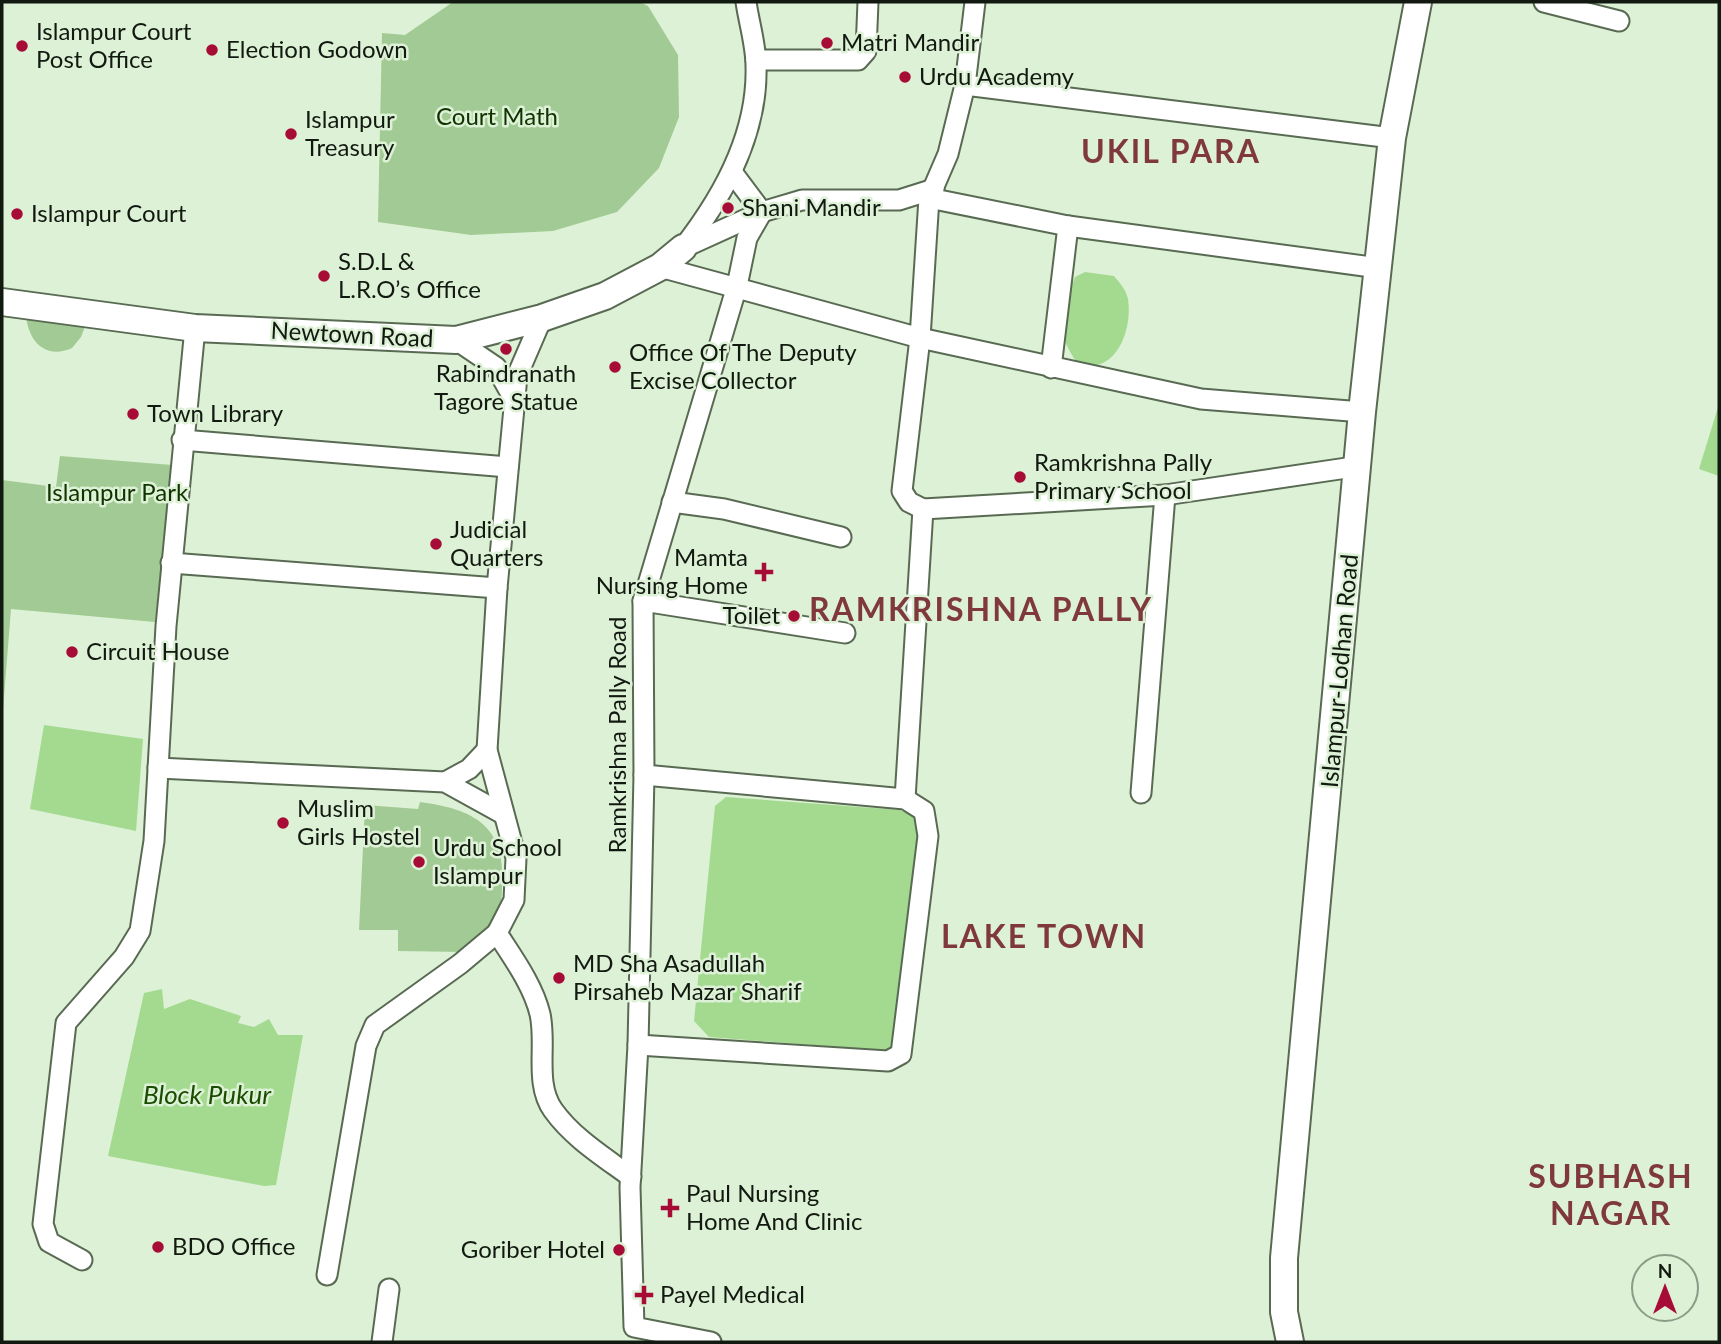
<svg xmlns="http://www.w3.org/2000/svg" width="1721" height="1344" viewBox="0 0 1721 1344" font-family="Lato,sans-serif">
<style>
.green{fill:#a2ca94}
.water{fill:#a3da90}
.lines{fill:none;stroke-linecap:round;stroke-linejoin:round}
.street-casing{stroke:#596a53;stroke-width:23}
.secondary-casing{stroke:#596a53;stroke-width:30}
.street{stroke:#fff;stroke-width:19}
.secondary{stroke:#fff;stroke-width:26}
.poi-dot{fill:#a60c36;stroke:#ddf1d6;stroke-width:2.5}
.labels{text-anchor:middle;stroke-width:5;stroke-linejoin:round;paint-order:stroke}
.poi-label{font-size:24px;fill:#121910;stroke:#ddf1d6;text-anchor:start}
.park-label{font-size:24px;fill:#103300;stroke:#ddf1d6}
.street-label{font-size:24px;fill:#121910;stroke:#ddf1d6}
.water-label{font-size:26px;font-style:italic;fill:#1b4d00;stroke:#ddf1d6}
.district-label{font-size:32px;font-weight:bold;letter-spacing:2px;fill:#80383f;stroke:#ddf1d6}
</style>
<rect width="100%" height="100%" fill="#ddf1d6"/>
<g class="green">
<polygon points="453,2 640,2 648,6 678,55 679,117 659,168 617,212 553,231 471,235 378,222 382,33 405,35"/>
<path d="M 26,315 L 86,324 L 81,337 L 72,348 C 45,360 28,341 26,315 Z"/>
<polygon points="60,456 172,465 155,622 11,609 2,722 2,480 56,487"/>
<path d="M 420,802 C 474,809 506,826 502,885 C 502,897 501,918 493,927 C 485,936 473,944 464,952 L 398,951 L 398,930 L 359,930 L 365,805 L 418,809 Z"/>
</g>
<g class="water">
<path d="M 1085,272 L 1114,276 C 1120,283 1126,290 1128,299 C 1133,331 1115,376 1078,364 C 1053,329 1062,314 1075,277 Z"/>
<polygon points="1719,404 1719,476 1699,469"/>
<polygon points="44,725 143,739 136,831 30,809"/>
<polygon points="726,797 900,810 915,817 923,833 896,1043 889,1051 709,1037 694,1021 715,806"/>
<polygon points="162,989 164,1009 190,999 241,1016 238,1023 254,1027 269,1019 278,1035 303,1035 276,1185 264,1186 108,1156 144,993"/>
</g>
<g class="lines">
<defs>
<g id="street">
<polyline points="1544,2 1619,21"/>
<polyline points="756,60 858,60 866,51 868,2"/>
<polyline points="965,85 1392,138"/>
<polyline points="929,198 1068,226 1379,268"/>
<polyline points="687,246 762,212 802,200 899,200 934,189"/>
<path d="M 683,248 C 723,197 758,133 756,66 C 756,45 749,23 746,2"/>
<polyline points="660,267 920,338 929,198 948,154 965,85 975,2"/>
<path d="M 542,318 L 517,376 L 497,588 L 487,750 L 516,858 L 514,900 L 497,933 C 513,958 533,985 540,1014 C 547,1045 534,1083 553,1110 C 573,1138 604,1157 631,1177"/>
<polyline points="456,340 496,367 514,399"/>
<polyline points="1051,368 1068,226"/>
<polyline points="182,440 508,467"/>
<polyline points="672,502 724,509 841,537"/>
<polyline points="923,509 1165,495 1360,466"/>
<polyline points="171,563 497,588"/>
<polyline points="643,601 845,633"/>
<polyline points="158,768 445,782 503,814"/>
<polyline points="445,782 469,769 487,750"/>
<polyline points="1141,793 1165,495"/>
<polyline points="905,799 923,509 909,502 902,491 920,338 1201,399 1362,412"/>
<polyline points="638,1045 888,1061 901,1054 928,836 924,811 905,799 644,775"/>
<polyline points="82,1260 49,1242 43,1224 66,1023 124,957 140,931 154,841 166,626 195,328"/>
<polyline points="327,1275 366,1046 375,1025 460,964 497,933"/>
<polyline points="382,1342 389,1289"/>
<polyline points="711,1342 634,1327 630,1187 638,1045 644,775 643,601 737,286 747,238 762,212 732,172"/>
</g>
<g id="secondary">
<polyline points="2,302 195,328 456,340 542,318 605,296 660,267 683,248"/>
<polyline points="1290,1342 1284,1312 1284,1258 1362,412 1392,138 1418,2"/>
</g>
</defs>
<use href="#street" class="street-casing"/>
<use href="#secondary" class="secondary-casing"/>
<use href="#street" class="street"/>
<use href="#secondary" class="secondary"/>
</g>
<g class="poi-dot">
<circle cx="827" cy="43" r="7"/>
<circle cx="22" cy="46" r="7"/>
<circle cx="212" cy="50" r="7"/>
<circle cx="905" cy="77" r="7"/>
<circle cx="291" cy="134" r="7"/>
<circle cx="728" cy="208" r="7"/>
<circle cx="17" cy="214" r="7"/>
<circle cx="324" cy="276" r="7"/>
<circle cx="506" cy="349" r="7"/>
<circle cx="615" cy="367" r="7"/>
<circle cx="133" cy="414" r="7"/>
<circle cx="1020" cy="477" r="7"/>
<circle cx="436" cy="544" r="7"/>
<path d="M760.5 561.5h7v7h7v7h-7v7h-7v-7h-7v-7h7z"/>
<circle cx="794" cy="616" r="7"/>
<circle cx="72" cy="652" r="7"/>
<circle cx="283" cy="823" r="7"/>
<circle cx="419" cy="862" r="7"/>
<circle cx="559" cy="978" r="7"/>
<path d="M666.5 1197.5h7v7h7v7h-7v7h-7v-7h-7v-7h7z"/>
<circle cx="158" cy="1247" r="7"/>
<circle cx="619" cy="1250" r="7"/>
<path d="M640.5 1284.5h7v7h7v7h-7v7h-7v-7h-7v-7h7z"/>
</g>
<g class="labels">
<g class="poi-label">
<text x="36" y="40">Islampur Court<tspan x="36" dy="28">Post Office</tspan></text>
<text x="841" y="51">Matri Mandir</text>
<text x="226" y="58">Election Godown</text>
<text x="919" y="85">Urdu Academy</text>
<text x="305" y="128">Islampur<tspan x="305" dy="28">Treasury</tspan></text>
<text x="742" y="216">Shani Mandir</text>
<text x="31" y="222">Islampur Court</text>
<text x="338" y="270">S.D.L &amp;<tspan x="338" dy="28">L.R.O’s Office</tspan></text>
<text x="629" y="361">Office Of The Deputy<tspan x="629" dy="28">Excise Collector</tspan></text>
<text x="506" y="382" text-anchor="middle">Rabindranath<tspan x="506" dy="28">Tagore Statue</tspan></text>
<text x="147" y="422">Town Library</text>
<text x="1034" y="471">Ramkrishna Pally<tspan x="1034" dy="28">Primary School</tspan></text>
<text x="450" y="538">Judicial<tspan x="450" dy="28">Quarters</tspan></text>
<text x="748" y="566" text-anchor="end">Mamta<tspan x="748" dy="28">Nursing Home</tspan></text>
<text x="780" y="624" text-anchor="end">Toilet</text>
<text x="86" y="660">Circuit House</text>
<text x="297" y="817">Muslim<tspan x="297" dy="28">Girls Hostel</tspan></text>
<text x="433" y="856">Urdu School<tspan x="433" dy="28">Islampur</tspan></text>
<text x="573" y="972">MD Sha Asadullah<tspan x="573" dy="28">Pirsaheb Mazar Sharif</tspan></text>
<text x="686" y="1202">Paul Nursing<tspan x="686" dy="28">Home And Clinic</tspan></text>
<text x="172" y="1255">BDO Office</text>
<text x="605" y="1258" text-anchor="end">Goriber Hotel</text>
<text x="660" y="1303">Payel Medical</text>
</g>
<g class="park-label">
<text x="497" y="125">Court Math</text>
<text x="117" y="501">Islampur Park</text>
</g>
<g class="street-label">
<text transform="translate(352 335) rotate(3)" y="8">Newtown Road</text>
<text transform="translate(1340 671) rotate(-85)" y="8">Islampur-Lodhan Road</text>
<text transform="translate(618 735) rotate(-90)" y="8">Ramkrishna Pally Road</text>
</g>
<g class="water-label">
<text x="207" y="1104">Block Pukur</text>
</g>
<g class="district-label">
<text x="1171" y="163">UKIL PARA</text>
<text x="981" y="621">RAMKRISHNA PALLY</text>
<text x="1044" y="948">LAKE TOWN</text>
<text x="1611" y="1188">SUBHASH<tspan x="1611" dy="37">NAGAR</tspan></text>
</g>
</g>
<rect width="1721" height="1344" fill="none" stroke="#121910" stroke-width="7"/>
<g transform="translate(1665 1288)"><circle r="33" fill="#ddf1d6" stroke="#8c9b87" stroke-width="2"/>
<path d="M0-5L12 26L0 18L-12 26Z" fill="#a60c36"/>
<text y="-10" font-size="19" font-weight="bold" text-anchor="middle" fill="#121910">N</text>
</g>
</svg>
